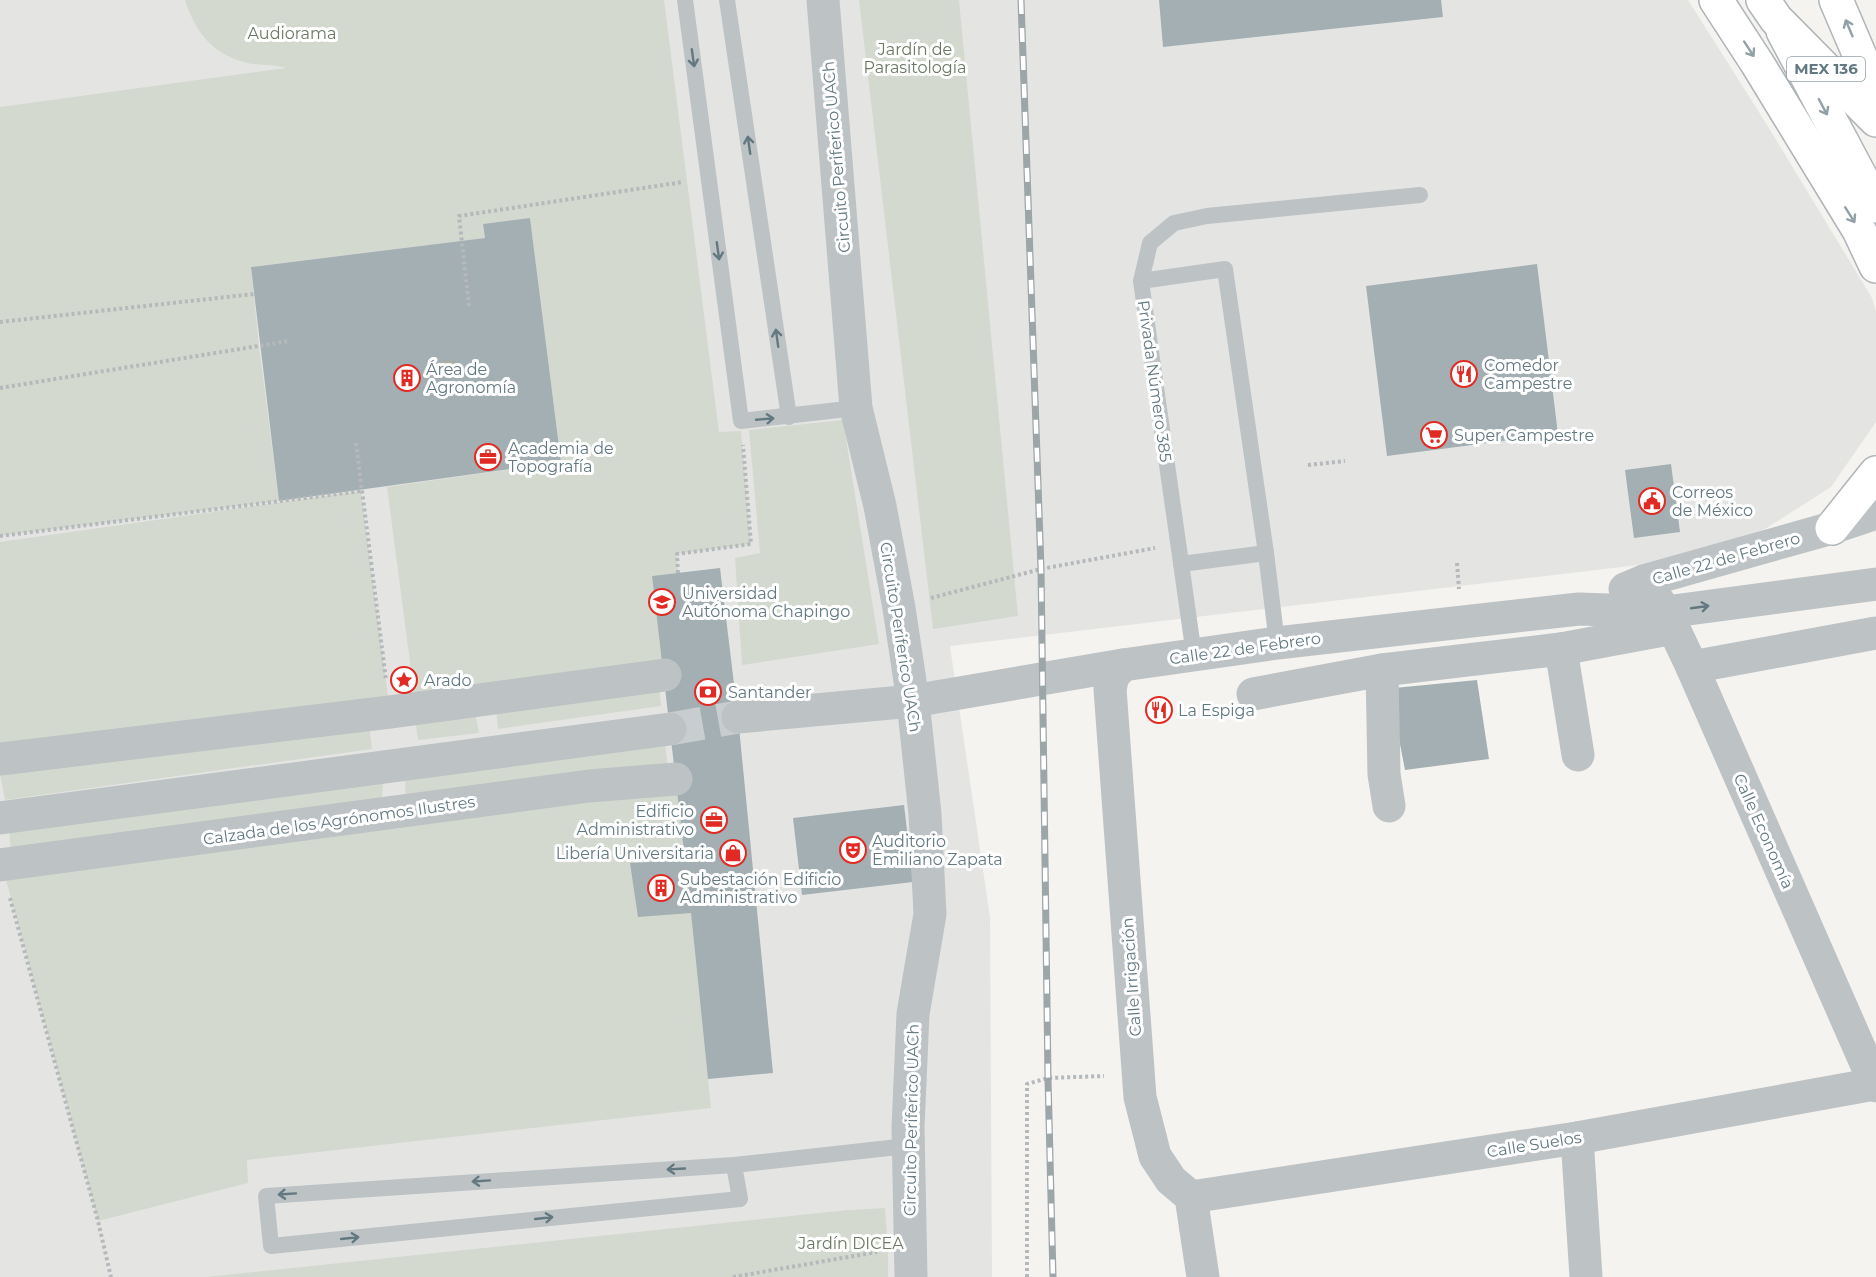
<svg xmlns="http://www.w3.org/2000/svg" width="1876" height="1277" viewBox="0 0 1876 1277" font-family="Montserrat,sans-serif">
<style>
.built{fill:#e4e5e3}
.green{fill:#d4d9cf}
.building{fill:#a3afb2}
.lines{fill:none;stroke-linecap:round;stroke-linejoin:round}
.street-tunnel{stroke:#c8cecf;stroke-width:33;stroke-dasharray:33 16;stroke-linecap:butt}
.primary-casing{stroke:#aeb4b7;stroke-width:36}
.highway-casing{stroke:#b0b5b7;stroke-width:36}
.path{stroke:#b5b9bb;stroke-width:4;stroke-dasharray:3 3;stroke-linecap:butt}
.lane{stroke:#bdc2c4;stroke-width:16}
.street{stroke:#bdc2c4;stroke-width:33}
.primary{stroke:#fff;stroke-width:33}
.highway{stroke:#fff;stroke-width:33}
.rail-casing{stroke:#9ca5a8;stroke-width:7}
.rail{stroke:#fff;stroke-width:4.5;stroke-dasharray:14;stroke-linecap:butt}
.tree{fill:#a9afa2}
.oneway{stroke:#92a1a7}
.oneway2{stroke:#637981}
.labels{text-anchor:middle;stroke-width:6;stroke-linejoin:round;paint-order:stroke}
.shield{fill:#fff;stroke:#92a1a7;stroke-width:1.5}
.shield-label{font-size:15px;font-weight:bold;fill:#637981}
.park-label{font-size:16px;fill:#6b7862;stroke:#fff}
.street-label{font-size:16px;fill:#637981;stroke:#fff}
.poi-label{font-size:16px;fill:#637981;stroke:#fff;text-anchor:start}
</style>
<rect width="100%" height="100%" fill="#f4f3f0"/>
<polygon class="built" points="0,0 1688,0 1764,120 1872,298 1876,312 1876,422 1831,487 1765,529 1698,558 950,646 990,917 992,1277 0,1277"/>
<g class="green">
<path d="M 185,0 L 664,0 L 719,432 L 741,431 L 751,544 L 677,554 L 678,573 L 652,576 L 665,675 L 416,708 L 387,487 L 561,462 L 530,218 L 483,224 L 485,238 L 251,267 L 259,346 L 279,501 L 0,536 L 0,107 L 286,68 C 273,64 257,66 244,62 C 211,53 195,31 185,0 Z"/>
<polygon points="859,0 959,0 1018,616 933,629"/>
<polygon points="843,420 879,644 742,665 735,558 760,553 749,430"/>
<polygon points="361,491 390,712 0,759 0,542"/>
<polygon points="659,683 661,706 498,729 496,707"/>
<polygon points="475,711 479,733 418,740 415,719"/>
<polygon points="369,724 372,749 5,800 0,774"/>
<polygon points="665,743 668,769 406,802 405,781"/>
<polygon points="383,779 382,803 11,853 9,830"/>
<polygon points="676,779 685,860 631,863 691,913 711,1108 247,1160 248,1183 98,1221 2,865"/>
<polygon points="885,1208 888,1251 888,1277 206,1277 848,1210"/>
</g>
<g class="building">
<polygon points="1159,0 1441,0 1443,17 1163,47"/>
<polygon points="530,218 561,462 279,501 251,267 485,238 483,224"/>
<polygon points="1537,264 1558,434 1387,456 1366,286"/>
<polygon points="1671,464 1680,532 1634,538 1625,470"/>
<polygon points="720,568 738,717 773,1073 708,1079 691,913 638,917 630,863 685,860 652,576"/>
<polygon points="1477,680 1489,759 1405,770 1398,734 1394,688"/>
<polygon points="904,805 913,882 802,895 793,818"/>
</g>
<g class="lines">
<polyline class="street-tunnel" points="670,729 738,717"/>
<defs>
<g id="primary">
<polyline points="1716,0 1757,63 1859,230 1876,266"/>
<polyline points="1783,31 1876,206"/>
<polyline points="1832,528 1876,473"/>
</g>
<g id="highway">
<polyline points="1763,0 1776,19 1876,120"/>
<polyline points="1836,0 1875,91 1876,96"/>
</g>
</defs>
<use href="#primary" class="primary-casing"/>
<use href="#highway" class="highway-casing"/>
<g class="path">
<polyline points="469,306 459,216 683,182"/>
<polyline points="0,322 254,294"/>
<polyline points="0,388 289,341"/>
<polyline points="356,443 386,680"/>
<polyline points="1308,465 1345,461"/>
<polyline points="0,536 361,491"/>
<polyline points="1457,563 1459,589"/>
<polyline points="678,573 677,554 751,544 743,445"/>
<polyline points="931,598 1041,569 1155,548"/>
<polyline points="10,898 98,1221 111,1277"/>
<polyline points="733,1277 877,1252"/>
<polyline points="1027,1277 1027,1084 1048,1078 1104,1076"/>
</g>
<g class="lane">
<polyline points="685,0 741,421 856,408"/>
<polyline points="727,0 789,417"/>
<polyline points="1141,281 1150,243 1174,223 1207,216 1420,195"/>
<polyline points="1181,564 1266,553"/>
<polyline points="1194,655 1141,281 1225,269 1266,553 1277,643"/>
<polyline points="734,1165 740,1199 271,1246 266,1196 734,1165 907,1146"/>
</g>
<g class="street">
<polyline points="823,0 856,408 880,506 899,608 913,701 925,814 930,914 913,1014 908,1127 911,1277"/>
<polyline points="1644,581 1666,612 1692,667 1876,1086"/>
<polyline points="1625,589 1644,581 1832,528 1876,513"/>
<polyline points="1561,649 1578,755"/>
<polyline points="1123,665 1113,676 1110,689 1140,1097 1155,1156 1171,1180 1191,1197 1203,1277"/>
<polyline points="1692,667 1876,633"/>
<polyline points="1382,670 1384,774 1389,806"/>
<polyline points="1253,694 1382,670 1561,649 1674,628"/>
<polyline points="738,717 913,701 1123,665 1277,643 1579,609 1666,612 1876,584"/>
<polyline points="0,759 390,712 665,675"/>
<polyline points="0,818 670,729"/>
<polyline points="0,865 589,786 676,779"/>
<polyline points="1577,1138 1586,1277"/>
<polyline points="1191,1197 1577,1138 1875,1084"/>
</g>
<use href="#primary" class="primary"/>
<use href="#highway" class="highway"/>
<defs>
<polyline id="rail" points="1021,0 1041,569 1048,1078 1053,1277"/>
</defs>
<use href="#rail" class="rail-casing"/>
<use href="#rail" class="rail"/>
</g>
<circle class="tree" cx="449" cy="369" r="9"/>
<defs><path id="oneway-shaft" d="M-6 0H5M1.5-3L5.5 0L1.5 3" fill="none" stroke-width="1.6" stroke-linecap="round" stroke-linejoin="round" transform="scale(1.5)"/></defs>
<g class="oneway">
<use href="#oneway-shaft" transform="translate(1849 28) rotate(-113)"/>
<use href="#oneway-shaft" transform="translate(1749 49) rotate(57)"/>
<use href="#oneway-shaft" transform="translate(1823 107) rotate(62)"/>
<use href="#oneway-shaft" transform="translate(1850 215) rotate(58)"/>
</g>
<g class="oneway2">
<use href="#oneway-shaft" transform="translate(693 58) rotate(82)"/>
<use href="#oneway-shaft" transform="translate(749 145) rotate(-98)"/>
<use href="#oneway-shaft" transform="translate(718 251) rotate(82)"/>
<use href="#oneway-shaft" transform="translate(777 338) rotate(-98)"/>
<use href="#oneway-shaft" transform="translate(765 419) rotate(-5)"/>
<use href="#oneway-shaft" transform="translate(1700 607) rotate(-8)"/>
<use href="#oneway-shaft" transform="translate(676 1169) rotate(177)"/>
<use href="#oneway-shaft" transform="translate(481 1181) rotate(176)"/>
<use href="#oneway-shaft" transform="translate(287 1194) rotate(176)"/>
<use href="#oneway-shaft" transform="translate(544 1218) rotate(-6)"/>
<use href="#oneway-shaft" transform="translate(350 1238) rotate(-6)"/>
</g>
<defs>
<symbol id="restaurant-ring" viewBox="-11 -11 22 22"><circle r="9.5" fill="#fff" stroke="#e12a23" stroke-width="1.5"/><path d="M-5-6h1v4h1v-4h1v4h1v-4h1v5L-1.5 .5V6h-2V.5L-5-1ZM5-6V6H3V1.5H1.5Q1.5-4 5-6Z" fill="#e12a23"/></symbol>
<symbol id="building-ring" viewBox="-11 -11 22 22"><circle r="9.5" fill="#fff" stroke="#e12a23" stroke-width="1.5"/><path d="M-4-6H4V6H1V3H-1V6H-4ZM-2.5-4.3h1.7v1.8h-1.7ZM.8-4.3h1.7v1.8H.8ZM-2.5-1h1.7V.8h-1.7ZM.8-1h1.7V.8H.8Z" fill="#e12a23"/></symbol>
<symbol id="supermarket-ring" viewBox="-11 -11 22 22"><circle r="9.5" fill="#fff" stroke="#e12a23" stroke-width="1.5"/><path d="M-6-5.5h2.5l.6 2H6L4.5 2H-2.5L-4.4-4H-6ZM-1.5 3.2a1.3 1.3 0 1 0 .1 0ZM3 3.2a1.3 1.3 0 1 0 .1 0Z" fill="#e12a23"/></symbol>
<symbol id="office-ring" viewBox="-11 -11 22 22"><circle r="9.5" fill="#fff" stroke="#e12a23" stroke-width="1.5"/><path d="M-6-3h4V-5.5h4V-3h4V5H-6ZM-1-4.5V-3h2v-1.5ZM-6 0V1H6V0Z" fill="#e12a23"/></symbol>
<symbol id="civic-ring" viewBox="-11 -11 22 22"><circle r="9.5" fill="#fff" stroke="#e12a23" stroke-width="1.5"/><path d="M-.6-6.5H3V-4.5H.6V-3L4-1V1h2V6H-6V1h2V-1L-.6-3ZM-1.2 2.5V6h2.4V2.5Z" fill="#e12a23"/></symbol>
<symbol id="university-ring" viewBox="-11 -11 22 22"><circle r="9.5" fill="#fff" stroke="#e12a23" stroke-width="1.5"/><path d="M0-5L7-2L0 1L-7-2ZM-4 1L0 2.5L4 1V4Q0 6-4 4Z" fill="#e12a23"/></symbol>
<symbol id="sight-ring" viewBox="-11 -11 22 22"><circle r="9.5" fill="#fff" stroke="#e12a23" stroke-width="1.5"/><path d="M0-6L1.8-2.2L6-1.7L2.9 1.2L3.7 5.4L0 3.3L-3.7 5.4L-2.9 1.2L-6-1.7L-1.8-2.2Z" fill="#e12a23"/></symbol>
<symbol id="bank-ring" viewBox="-11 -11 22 22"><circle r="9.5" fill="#fff" stroke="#e12a23" stroke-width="1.5"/><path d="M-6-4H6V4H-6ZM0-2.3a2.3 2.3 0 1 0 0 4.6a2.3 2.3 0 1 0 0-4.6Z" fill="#e12a23"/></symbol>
<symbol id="theatre-ring" viewBox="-11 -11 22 22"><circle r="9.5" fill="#fff" stroke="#e12a23" stroke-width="1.5"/><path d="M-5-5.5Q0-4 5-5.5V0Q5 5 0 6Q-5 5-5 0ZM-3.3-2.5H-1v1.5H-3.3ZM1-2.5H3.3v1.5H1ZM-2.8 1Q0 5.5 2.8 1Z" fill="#e12a23"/></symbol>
<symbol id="shop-ring" viewBox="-11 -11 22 22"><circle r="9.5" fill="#fff" stroke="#e12a23" stroke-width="1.5"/><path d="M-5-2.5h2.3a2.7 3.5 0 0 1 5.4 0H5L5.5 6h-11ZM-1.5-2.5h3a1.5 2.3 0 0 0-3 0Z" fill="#e12a23"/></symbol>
</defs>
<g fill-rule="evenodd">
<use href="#restaurant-ring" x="1449" y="359" width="30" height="30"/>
<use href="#building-ring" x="392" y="363" width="30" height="30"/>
<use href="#supermarket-ring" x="1419" y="420" width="30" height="30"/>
<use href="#office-ring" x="473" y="442" width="30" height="30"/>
<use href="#civic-ring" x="1637" y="486" width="30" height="30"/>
<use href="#university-ring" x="647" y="587" width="30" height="30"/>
<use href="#sight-ring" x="389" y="665" width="30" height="30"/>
<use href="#bank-ring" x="693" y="677" width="30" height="30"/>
<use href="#restaurant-ring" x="1144" y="695" width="30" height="30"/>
<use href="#office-ring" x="699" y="805" width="30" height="30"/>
<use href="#theatre-ring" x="838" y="835" width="30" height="30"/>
<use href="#shop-ring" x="718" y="838" width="30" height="30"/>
<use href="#building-ring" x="646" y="873" width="30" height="30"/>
</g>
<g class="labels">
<rect class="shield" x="1787" y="57" width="78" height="24" rx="4.5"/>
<g class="shield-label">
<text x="1826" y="74">MEX 136</text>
</g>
<g class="park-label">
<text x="292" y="39">Audiorama</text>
<text x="915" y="55">Jardín de<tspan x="915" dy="18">Parasitología</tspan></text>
<text x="851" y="1249">Jardín DICEA</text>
</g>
<g class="street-label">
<text transform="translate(836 157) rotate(-95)" y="6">Circuito Periferico UACh</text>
<text transform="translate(1155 381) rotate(82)" y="6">Privada Número 385</text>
<text transform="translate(1726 558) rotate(-16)" y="6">Calle 22 de Febrero</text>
<text transform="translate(901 637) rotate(81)" y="6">Circuito Periferico UACh</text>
<text transform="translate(1245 648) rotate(-8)" y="6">Calle 22 de Febrero</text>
<text transform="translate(339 820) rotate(-8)" y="6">Calzada de los Agrónomos Ilustres</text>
<text transform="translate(1764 831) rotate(66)" y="6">Calle Economía</text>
<text transform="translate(1131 977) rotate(-94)" y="6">Calle Irrigación</text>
<text transform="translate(911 1120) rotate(-89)" y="6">Circuito Periferico UACh</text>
<text transform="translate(1534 1144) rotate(-9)" y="6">Calle Suelos</text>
</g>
<g class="poi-label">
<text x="1484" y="371">Comedor<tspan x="1484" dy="18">Campestre</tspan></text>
<text x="426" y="375">Área de<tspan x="426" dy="18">Agronomía</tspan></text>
<text x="1454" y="441">Super Campestre</text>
<text x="508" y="454">Academia de<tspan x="508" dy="18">Topografía</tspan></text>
<text x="1672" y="498">Correos<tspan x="1672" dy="18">de México</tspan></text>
<text x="682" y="599">Universidad<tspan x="682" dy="18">Autónoma Chapingo</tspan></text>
<text x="424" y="686">Arado</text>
<text x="728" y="698">Santander</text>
<text x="1178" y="716">La Espiga</text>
<text x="694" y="817" text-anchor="end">Edificio<tspan x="694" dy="18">Administrativo</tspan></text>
<text x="872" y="847">Auditorio<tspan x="872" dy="18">Emiliano Zapata</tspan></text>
<text x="714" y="859" text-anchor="end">Libería Universitaria</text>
<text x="680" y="885">Subestación Edificio<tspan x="680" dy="18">Administrativo</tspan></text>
</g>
</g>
</svg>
